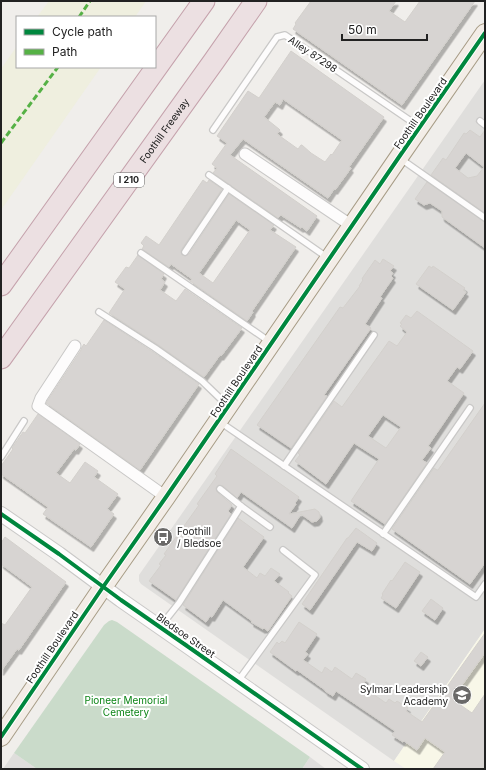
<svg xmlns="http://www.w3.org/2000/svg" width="486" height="770" viewBox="0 0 486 770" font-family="Inter,sans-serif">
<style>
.residential{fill:#dfdedc}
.education{fill:#f8f7e8}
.farmland{fill:#efefdf}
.cemetery{fill:#cadbca}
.building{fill:#d7d4d2;stroke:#d3d0cc;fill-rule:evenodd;filter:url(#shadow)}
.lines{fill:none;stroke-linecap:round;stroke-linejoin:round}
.service-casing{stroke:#c9c8c7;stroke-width:8}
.minor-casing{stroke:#c9c8c7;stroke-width:13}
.tertiary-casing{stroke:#c9c8c7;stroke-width:16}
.primary-casing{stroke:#a79c86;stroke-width:20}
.motorway-casing{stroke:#c5a2ac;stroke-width:23}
.service{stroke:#fdfcfc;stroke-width:5.5}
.minor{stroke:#fdfcfc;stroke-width:11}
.tertiary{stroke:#fdfcfc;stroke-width:14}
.primary{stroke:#f3ede7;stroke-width:18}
.motorway{stroke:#ece0e2;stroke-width:21}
.quiet{stroke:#55b145;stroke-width:3;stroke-dasharray:6 3;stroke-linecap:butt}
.cycleway-casing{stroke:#fff;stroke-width:6}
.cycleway{stroke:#00873e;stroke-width:4}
.labels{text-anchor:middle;stroke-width:4;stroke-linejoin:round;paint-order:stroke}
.shield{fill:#fff;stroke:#646464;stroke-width:1}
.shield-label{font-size:9px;font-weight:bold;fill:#222}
.street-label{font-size:10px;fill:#222;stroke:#fff}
.poi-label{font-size:10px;fill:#222;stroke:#fff;text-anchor:start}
.park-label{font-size:10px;fill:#0c8416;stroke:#fff}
</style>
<defs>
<filter id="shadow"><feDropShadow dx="2.5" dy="4.5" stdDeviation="0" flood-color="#0004"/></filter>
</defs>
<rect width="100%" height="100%" fill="#f0eeeb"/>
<g class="residential">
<polygon points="485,80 485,629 394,761 141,584 139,581 139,575"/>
<polygon points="14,753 37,769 3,769"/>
<polygon points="310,757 326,769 302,769"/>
</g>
<polygon class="education" points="485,629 485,769 406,769 394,761"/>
<g class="farmland">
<polygon points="49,1 146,1 135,17 37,17"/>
<polygon points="17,46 17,67 101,67 1,210 1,69"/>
</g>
<polygon class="cemetery" points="112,620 117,622 310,757 302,769 37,769 14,753 104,625 109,621"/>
<g class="building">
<polygon points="311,1 396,1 389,11 405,22 420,1 475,1 402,105 293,29 296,24 295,23"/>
<path d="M 291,51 L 384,117 L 349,167 L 351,168 L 335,190 L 334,189 L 328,198 L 243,139 L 230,155 L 317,216 L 307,231 L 302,227 L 301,228 L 281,215 L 278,218 L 213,173 L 217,168 L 212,164 L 227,143 L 217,136 L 248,91 L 259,98 ZM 283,99 L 342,140 L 332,155 L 331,154 L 325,162 L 311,153 L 302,145 L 301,145 L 298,149 L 277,134 L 280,130 L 279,129 L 264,117 L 275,102 L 280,105 Z"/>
<path d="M 470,130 L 480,137 L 485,130 L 485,213 L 431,175 L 443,158 L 446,160 L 464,133 L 466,134 ZM 466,153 L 484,167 L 477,176 L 468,178 L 455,168 Z"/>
<path d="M 203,180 L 207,183 L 209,180 L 222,189 L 181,250 L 181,252 L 182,255 L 185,256 L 189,254 L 229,194 L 274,225 L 270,230 L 296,247 L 252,311 L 253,312 L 247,321 L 190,281 L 192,279 L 171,264 L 169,267 L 142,249 L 144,246 L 141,243 L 146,236 L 159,245 ZM 236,220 L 250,230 L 213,283 L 199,273 Z"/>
<polygon points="427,182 483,221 485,222 485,248 442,217 442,211 430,203 424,205 415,199"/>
<polygon points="138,255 164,274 161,279 165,282 160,290 176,301 185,289 242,328 221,356 220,355 204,377 157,344 109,313 125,289 115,282 126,267 129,268"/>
<polygon points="383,259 394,266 390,271 393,273 391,276 393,278 380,297 382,298 365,324 371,328 324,395 327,396 291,448 257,425 340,307 343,308 360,286 359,286 363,280 362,279 363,277 375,260 380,264"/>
<polygon points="429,266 432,268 433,266 465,288 463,290 466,292 453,310 416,284"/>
<path d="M 417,311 L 473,351 L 460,369 L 457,367 L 447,381 L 464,393 L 428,446 L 431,448 L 422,460 L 427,463 L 385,524 L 351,501 L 379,459 L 354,443 L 326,484 L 295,461 L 300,455 L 298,453 L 334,401 L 342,407 L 389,341 L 397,346 L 407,332 L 400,326 L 402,324 L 400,323 L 406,315 L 411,318 ZM 383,415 L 401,427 L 386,448 L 368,436 Z"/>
<polygon points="104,320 153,352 199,384 140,470 46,403 81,350 82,347 84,344 86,346"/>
<polygon points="485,403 485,563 470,584 392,529 434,468 437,470 438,470"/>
<polygon points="38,414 80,444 76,450 74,449 56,473 70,483 85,462 98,471 94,477 118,494 107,509 114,514 91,547 43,514 48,507 1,474 1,466 13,449 12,448 23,432 25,433"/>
<polygon points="231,449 299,497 295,503 296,504 289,514 315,509 319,512 320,517 317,521 312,522 301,514 292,528 241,492 237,498 223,486 218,485 216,488 217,492 232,505 228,511 231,514 176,600 149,581 161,565 159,564 166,555 164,554 199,505 197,504 217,476 215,474"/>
<polygon points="238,518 264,537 243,567 257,578 260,573 265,576 271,568 280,574 274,581 289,592 288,593 292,596 268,631 264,628 263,629 251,622 252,621 223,600 212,617 210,616 206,622 183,605"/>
<polygon points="356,528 377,543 372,551 357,542 310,610 302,604 347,538 348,538"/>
<polygon points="5,537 66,582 19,650 17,649 1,671 1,623 5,625 32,587 1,564 1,543"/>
<polygon points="405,562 420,572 396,608 381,598 383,595 382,594 391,580 392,581"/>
<polygon points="431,599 443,608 435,620 422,611"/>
<polygon points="299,622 317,634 305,652 308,654 303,660 322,673 325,667 332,672 335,667 352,679 356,673 366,679 364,683 369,687 367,690 386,703 389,699 395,703 397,701 408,708 406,711 422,722 485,633 485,653 452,699 472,713 485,694 485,765 482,769 433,769 445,752 425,738 417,750 404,741 403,742 392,735 395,731 373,716 336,691 333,696 325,691 325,690 297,670 296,671 270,652 277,642 279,644 282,641 285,643"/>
<polygon points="421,652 428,657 421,666 414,661"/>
</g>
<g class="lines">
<defs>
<g id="service">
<polyline points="480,121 485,125"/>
<polyline points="213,130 277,37 285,35 418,126"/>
<polyline points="401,159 485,218"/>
<polyline points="209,175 328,258"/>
<polyline points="185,252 228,188"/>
<polyline points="141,253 270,342"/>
<polyline points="99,312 155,348 202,381 227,405"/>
<polyline points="220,422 476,597 485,584"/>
<polyline points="1,457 24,421"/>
<polyline points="284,466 374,335"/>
<polyline points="241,506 270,527"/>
<polyline points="383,534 470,408"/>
<polyline points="160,627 179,603 241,506 220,489"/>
<polyline points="238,681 315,575 283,550"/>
</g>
<g id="minor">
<polyline points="245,154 352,226"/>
<polyline points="75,346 41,398 38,406 166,497"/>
</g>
<polyline id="tertiary" points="1,514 59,554 121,600 190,648 362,769"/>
<polyline id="primary" points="1,737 103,587 166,497 399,157 485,33"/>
<g id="motorway">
<polyline points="1,285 204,1"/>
<path id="s1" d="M 1,358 L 214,61 L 256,1"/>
</g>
</defs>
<use href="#service" class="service-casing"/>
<use href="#minor" class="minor-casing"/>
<use href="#tertiary" class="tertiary-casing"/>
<use href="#primary" class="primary-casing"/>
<use href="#motorway" class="motorway-casing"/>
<use href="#service" class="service"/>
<use href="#minor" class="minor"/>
<use href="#tertiary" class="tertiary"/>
<use href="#primary" class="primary"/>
<use href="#motorway" class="motorway"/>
<g class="quiet">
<polyline points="79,17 90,1"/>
<polyline points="1,143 58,67"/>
</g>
<defs>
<g id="cycleway">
<polyline points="1,514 59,554 121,600 190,648 362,769"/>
<polyline points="1,737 103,587 166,497 399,157 485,33"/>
</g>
</defs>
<use href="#cycleway" class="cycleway-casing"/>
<use href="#cycleway" class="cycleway"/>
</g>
<defs>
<symbol id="bus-disc" viewBox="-11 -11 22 22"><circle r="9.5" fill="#6a6968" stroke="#fff"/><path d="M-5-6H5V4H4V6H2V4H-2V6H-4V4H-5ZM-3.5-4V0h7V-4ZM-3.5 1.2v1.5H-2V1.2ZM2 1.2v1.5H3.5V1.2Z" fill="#fff"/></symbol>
<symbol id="school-disc" viewBox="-11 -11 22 22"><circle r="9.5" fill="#6a6968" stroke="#fff"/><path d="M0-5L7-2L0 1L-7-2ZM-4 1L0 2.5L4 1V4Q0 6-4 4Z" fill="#fff"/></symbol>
</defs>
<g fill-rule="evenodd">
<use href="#bus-disc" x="152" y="526" width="22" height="22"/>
<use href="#school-disc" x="451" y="684" width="22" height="22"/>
</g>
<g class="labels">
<rect class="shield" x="114" y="173" width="30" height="14" rx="3"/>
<g class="shield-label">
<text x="129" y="183">I 210</text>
</g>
<g class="street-label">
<text transform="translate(313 54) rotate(34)" y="4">Alley 87298</text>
<text transform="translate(420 113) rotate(-55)" y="4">Foothill Boulevard</text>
<text dy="4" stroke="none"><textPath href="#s1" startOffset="280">Foothill Freeway</textPath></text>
<text transform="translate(236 381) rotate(-56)" y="4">Foothill Boulevard</text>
<text transform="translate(186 635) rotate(35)" y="4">Bledsoe Street</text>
<text transform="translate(52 647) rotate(-56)" y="4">Foothill Boulevard</text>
</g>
<g class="poi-label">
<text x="177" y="535">Foothill<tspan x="177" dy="12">/ Bledsoe</tspan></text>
<text x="448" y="693" text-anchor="end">Sylmar Leadership<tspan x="448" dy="12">Academy</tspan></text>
</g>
<g class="park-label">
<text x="126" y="704">Pioneer Memorial<tspan x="126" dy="12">Cemetery</tspan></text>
</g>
</g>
<rect width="486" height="770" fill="none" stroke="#222222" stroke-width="4"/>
<rect x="16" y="16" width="140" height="52" fill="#ffffff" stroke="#a7a7a7"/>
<rect x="24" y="29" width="20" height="6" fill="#00873e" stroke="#a7a7a7"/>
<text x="52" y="36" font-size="12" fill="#222222">Cycle path</text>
<rect x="24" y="49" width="20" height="6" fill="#55b145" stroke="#a7a7a7"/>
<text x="52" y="56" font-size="12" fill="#222222">Path</text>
<path d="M342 34v6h85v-6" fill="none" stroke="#222222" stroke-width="2"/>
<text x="348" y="34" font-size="12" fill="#222222" stroke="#ffffff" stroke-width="3" paint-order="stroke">50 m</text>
</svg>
